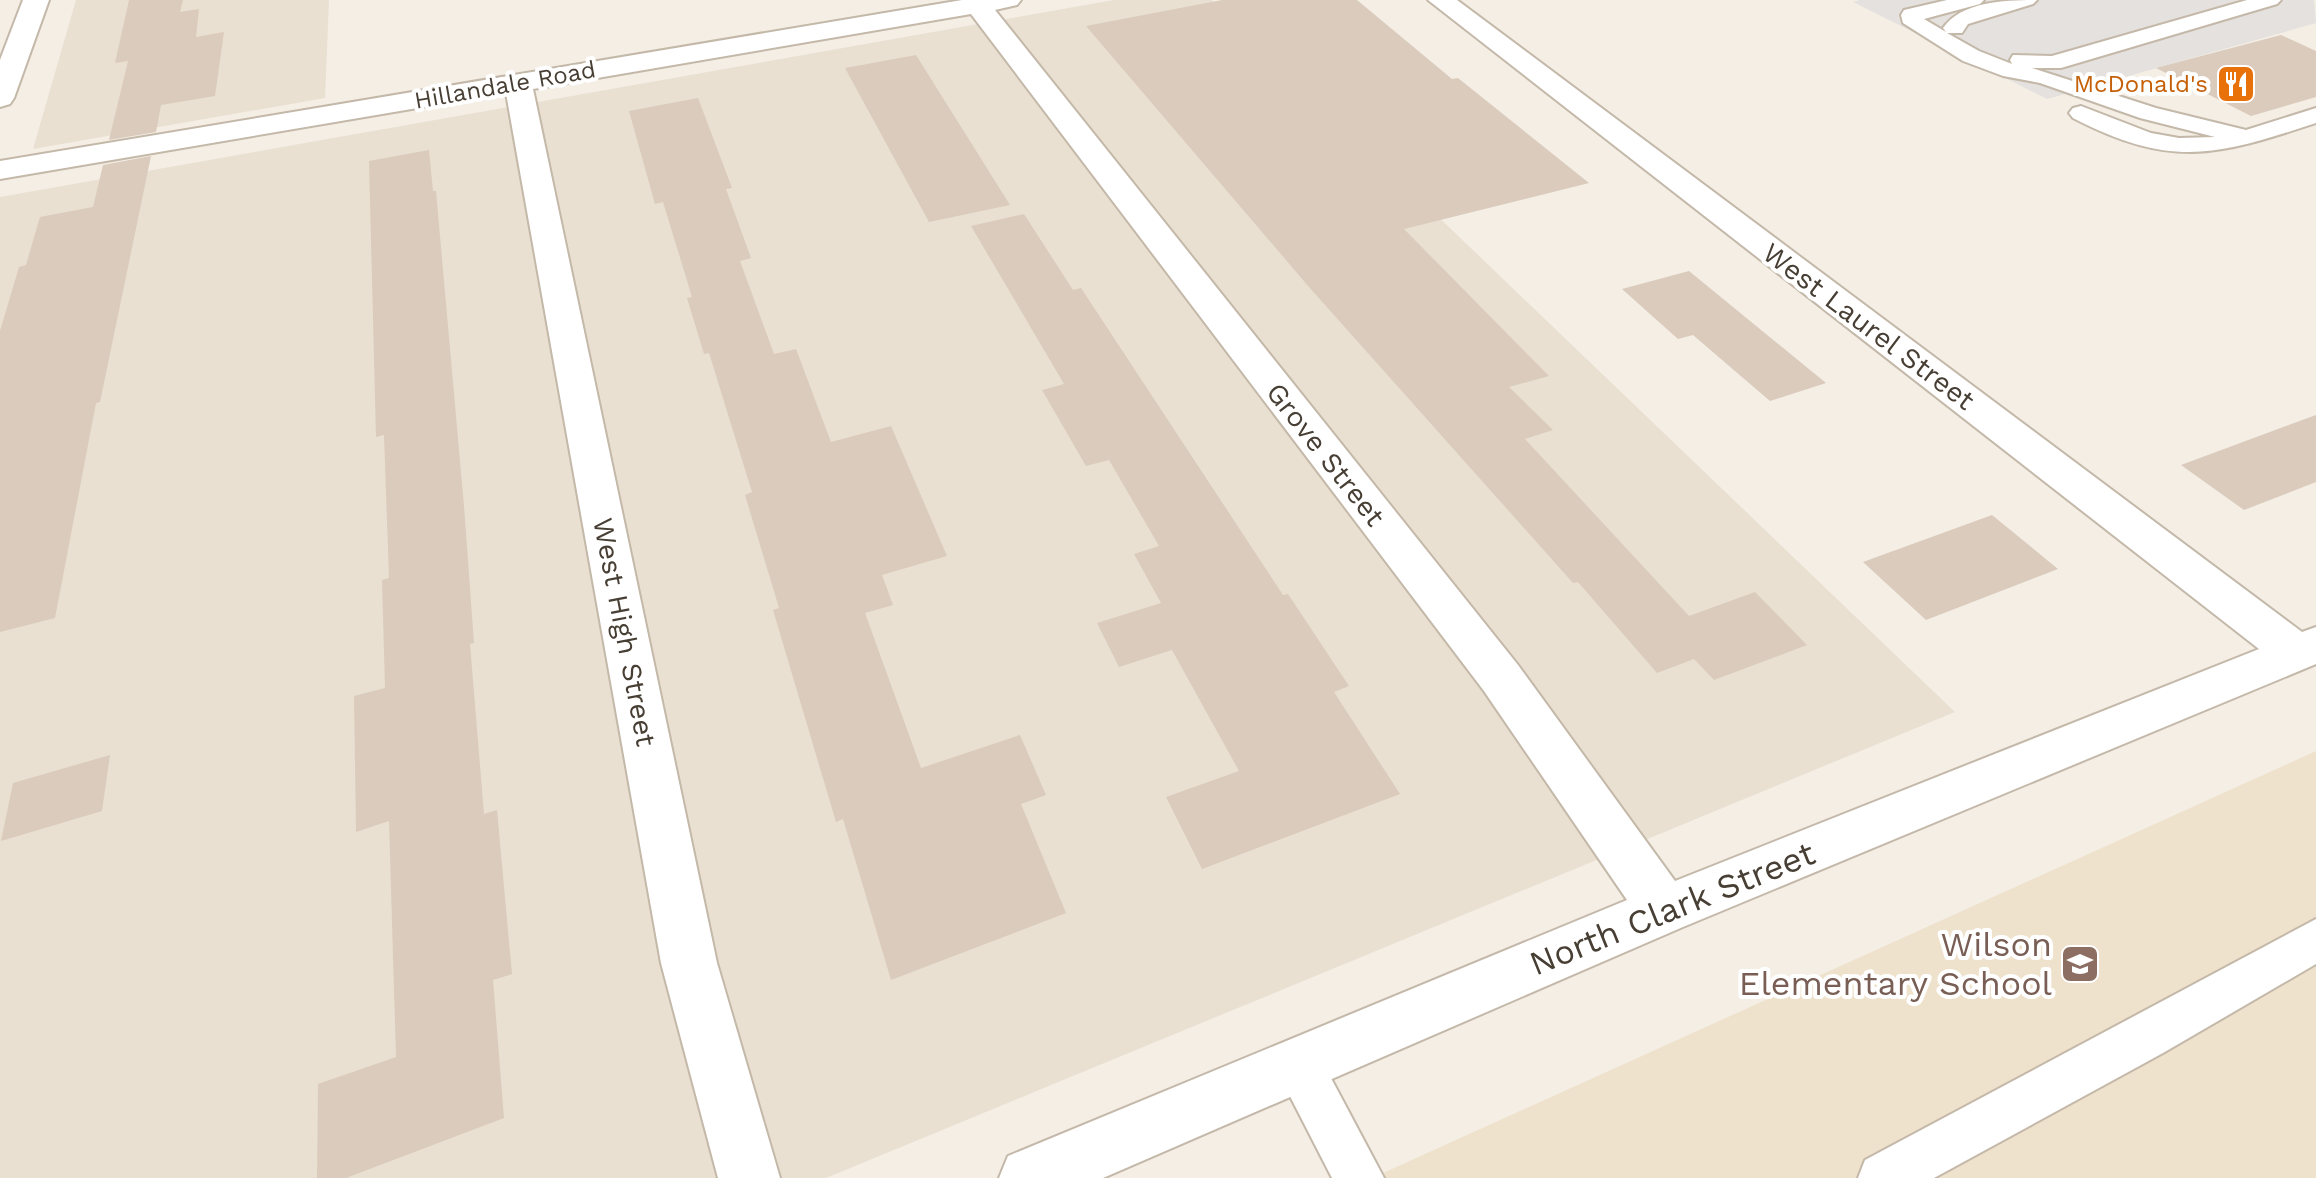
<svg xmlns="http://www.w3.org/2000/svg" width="2316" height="1178" viewBox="0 0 2316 1178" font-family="'Work Sans',sans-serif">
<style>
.residential{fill:#e9e0d2}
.education{fill:#efe2cd}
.parking{fill:#e4e1de}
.building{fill:#dacbbc}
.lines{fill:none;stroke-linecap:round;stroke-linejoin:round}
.lane-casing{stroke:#c4b8a9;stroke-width:4}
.street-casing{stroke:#c4b8a9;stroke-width:4}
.lane{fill:#fff;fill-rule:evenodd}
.street{fill:#fff;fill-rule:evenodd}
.labels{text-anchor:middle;stroke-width:8;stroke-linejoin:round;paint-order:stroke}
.far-food-label{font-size:24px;fill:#c56008;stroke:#fff;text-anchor:end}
.far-street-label{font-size:24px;fill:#473e34;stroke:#fff}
.street-label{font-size:28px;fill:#473e34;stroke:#fff}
.near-street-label{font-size:34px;fill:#473e34;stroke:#fff}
.near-education-label{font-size:34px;fill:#785e54;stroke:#fff;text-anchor:end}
</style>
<rect width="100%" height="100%" fill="#f4eee5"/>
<g class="residential">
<polygon points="76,0 329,0 325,98 33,149"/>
<polygon points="1114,0 1212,0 1955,712 826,1178 0,1178 0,197"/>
</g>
<polygon class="education" points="2316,751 2316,1178 1372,1178"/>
<polygon class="parking" points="1860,0 2314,0 2316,23 2047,99 1853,2"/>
<g class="building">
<polygon points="129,0 183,0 180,12 199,9 196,37 224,32 215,96 161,105 156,132 109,140 128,61 115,63"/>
<polygon points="1222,0 1357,0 1452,79 1458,78 1589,183 1404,229 1549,376 1509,387 1553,430 1525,439 1689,616 1755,592 1807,645 1714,680 1694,659 1657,673 1578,582 1573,583 1309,287 1086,26"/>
<polygon points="2281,35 2316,51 2316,97 2251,116 2156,68"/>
<polygon points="916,55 1010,205 929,222 845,68"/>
<polygon points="698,98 732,188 726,189 751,258 740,261 774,354 796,349 831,442 891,426 947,556 882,575 893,605 865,613 921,768 1020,735 1046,795 1021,804 1066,913 891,980 843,819 836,822 773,610 779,608 745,495 752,492 709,353 704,354 687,298 692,297 663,202 655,204 629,111"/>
<polygon points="429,150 433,191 436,191 464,506 474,643 470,644 484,814 497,810 512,974 493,980 504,1118 346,1178 317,1178 318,1084 396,1057 389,821 356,832 354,696 385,688 382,580 389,578 384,435 376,437 369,161"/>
<polygon points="151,156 100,402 96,403 55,618 0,632 0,331 19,267 26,265 40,217 93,207 103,165"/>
<polygon points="1024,214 1073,290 1081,288 1283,595 1288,594 1349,686 1334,692 1400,794 1202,869 1166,797 1239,771 1172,650 1119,667 1097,623 1161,603 1134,554 1159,546 1109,460 1086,466 1042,390 1064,384 971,226"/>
<polygon points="1689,271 1826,383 1770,401 1693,335 1678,339 1622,289"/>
<polygon points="2316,415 2316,482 2244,510 2181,465"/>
<polygon points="1992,515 2058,569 1926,620 1863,562"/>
<polygon points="110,755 102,811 1,841 13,783"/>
</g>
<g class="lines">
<defs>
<g id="lane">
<path d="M 1947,0 L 1984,0 L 1980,4 L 1924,19 L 1946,32 L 1943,28 C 1962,1 2006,0 2037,0 L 2033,4 L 1968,24 L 1962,33 L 1947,33 L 1979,51 L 2012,64 L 2010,60 L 2013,55 L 2052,56 L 2247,0 L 2281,0 L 2277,4 L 2061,68 L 2032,68 L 2156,108 L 2246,130 L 2316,108 L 2316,123 C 2216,156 2172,169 2073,118 L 2069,113 L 2073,108 L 2081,106 L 2151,133 L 2179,138 L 2215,137 L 2140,118 L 2040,83 L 2003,76 L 1963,61 L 1903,23 L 1901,15 L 1904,10 Z"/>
<polygon points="2316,919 2316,964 2163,1053 1934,1178 1858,1178 1865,1160"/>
<polygon points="1298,1041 1315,1048 1384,1178 1332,1178 1274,1065 1281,1048"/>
</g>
<g id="street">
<polygon points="23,0 49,0 14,98 10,104 0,107 0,60"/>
<polygon points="962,0 1021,0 1017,5 995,10 1518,665 1675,881 2259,649 1428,0 1457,0 2302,632 2316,627 2316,664 1683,927 1103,1178 999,1178 1008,1156 1627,900 1484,691 971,14 533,89 717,963 780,1178 718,1178 661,963 506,93 0,179 0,161"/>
</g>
</defs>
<use href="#lane" class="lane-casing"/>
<use href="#street" class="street-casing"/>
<use href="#lane" class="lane"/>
<use href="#street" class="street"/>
</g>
<defs>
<symbol id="restaurant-square" viewBox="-11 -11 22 22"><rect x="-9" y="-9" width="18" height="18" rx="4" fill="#e8710a" stroke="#fff"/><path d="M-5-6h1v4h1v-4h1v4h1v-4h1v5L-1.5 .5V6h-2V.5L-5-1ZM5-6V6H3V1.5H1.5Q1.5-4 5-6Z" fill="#fff"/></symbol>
<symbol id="school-square" viewBox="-11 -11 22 22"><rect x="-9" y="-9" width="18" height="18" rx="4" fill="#8d6e63" stroke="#fff"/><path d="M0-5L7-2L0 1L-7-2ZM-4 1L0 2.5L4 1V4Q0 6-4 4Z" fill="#fff"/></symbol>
</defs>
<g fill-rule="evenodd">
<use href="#restaurant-square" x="2214" y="62" width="44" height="44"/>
<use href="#school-square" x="2058" y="942" width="44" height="44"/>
</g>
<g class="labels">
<g class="far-food-label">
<text x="2208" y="92">McDonald's</text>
</g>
<g class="far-street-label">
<text transform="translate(505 85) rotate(-10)" y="8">Hillandale Road</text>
</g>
<g class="street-label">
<text transform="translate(1869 326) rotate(37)" y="10">West Laurel Street</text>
<text transform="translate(1326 454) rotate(52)" y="10">Grove Street</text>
<text transform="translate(625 632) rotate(79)" y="10">West High Street</text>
</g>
<g class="near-street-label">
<text transform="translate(1672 908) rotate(-22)" y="12">North Clark Street</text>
</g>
<g class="near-education-label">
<text x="2052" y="956">Wilson<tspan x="2052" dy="39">Elementary School</tspan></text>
</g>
</g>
</svg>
